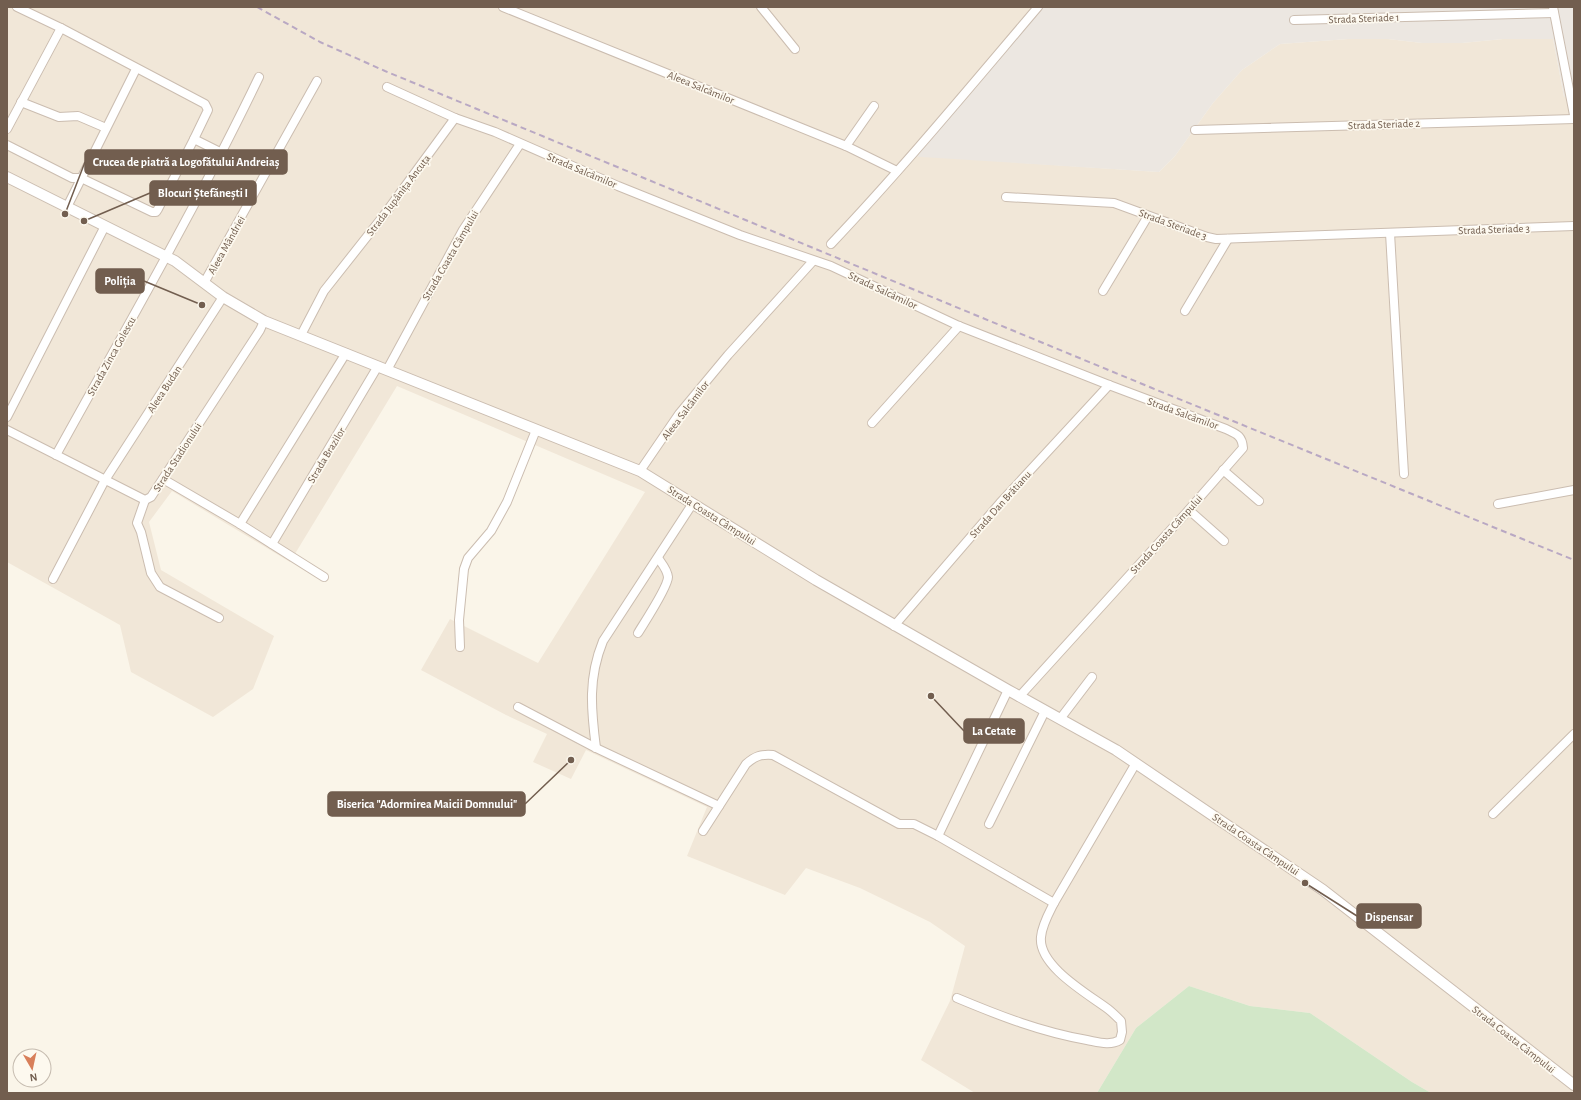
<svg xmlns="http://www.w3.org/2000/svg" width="1581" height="1100" viewBox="0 0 1581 1100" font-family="'Alegreya Sans',sans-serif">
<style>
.residential{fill:#f1e7d8}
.industrial{fill:#ece7e1}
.green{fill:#d2e7c8}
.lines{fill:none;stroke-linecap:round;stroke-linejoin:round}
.minor-casing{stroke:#cbbdb0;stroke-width:10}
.tertiary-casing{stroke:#cbbdb0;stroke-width:12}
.minor{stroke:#fff;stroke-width:8}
.tertiary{stroke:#fff;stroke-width:10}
.rail{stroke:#b9a8c3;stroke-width:2;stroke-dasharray:6 4;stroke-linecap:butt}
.labels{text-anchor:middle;stroke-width:3.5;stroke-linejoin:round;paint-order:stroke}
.street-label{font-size:11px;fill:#725e4f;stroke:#fdf9ef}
.leader{fill:none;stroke:#725e4f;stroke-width:1.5}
.callout-dot{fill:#725e4f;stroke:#fdf9ef;stroke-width:1.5}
.callout{fill:#725e4f;stroke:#725e4f;stroke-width:1.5}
.callout-label{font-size:12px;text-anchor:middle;font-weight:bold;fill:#fff}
</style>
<rect width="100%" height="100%" fill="#faf5e9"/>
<polygon class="residential" points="7,7 1033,7 906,155 1159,172 1175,156 1213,103 1242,70 1280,44 1348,39 1388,39 1422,43 1462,43 1503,39 1553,39 1564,97 1574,96 1574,1093 1431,1093 1412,1082 1310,1013 1250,1006 1189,986 1136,1028 1097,1093 975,1093 921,1060 950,1001 965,946 930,922 860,888 806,868 785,895 687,856 707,807 586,750 571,779 533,762 547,734 506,715 421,670 450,619 538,663 645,492 397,386 290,562 172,491 149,522 161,570 274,636 253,689 213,717 131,672 120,625 7,562"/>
<polygon class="industrial" points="1033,7 1574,7 1574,96 1564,97 1553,39 1503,39 1462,43 1422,43 1388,39 1348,39 1280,44 1242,70 1213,103 1175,156 1159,172 906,156"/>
<polygon class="green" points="1189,986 1250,1006 1310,1013 1412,1082 1431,1093 1097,1093 1136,1028"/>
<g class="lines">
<defs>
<g id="minor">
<polyline points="17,7 61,28 205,104 208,110 194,139"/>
<polyline points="503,7 846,146 897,171"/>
<polyline points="761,7 795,49"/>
<polyline points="1553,7 1574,115"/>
<polyline points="1294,20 1554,13"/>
<polyline points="21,102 59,117 78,116 106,128"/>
<path d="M 455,118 L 495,132 L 618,186 L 740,235 L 831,266 L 959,326 L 1109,385 L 1226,429 C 1236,434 1242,435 1243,448 L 1186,513 L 1019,697"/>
<polyline points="7,129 61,28"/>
<polyline points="1195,130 1574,119"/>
<polyline points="7,145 72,178 81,178 152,212 156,212 158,209 194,139 222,153"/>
<polyline points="846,146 874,106"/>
<polyline points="1006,197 1114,203 1207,237 1216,239 1574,226"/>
<polyline points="67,207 136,69"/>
<polyline points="1390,233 1404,474"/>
<path d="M 831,244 C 903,168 970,87 1038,7"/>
<polyline points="204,283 317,81"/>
<polyline points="1103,291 1148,216"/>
<polyline points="1185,311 1228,239"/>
<polyline points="301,335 324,291 384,215 455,118 387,87"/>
<polyline points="387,370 463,230 520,144"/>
<polyline points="7,417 105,226"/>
<polyline points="872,423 959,326"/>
<polyline points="7,430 145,500 151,497 260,330 264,321"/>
<path d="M 56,455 C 125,330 197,206 259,77"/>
<polyline points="1223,470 1259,501"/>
<polyline points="640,471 679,414 728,355 813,261"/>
<polyline points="163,479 240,524 346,353"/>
<polyline points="145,500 137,523 141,532 151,573 160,587 219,618"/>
<polyline points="1498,504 1574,490"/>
<polyline points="1189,510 1224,541"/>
<polyline points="240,524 324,577"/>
<polyline points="272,544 378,366"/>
<polyline points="53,579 105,480 223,297"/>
<polyline points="894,626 1000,503 1109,385"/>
<path d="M 638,633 C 644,623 668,587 668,577 C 667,569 662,564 658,558"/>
<polyline points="460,647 459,620 464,569 468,558 491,531 507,502 536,430"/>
<polyline points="518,707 596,748 719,806"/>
<polyline points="1060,719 1092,677"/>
<path d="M 596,748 C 591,709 588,678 603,641 L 693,503"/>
<polyline points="1493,814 1574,734"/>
<polyline points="989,824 1045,711"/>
<path d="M 703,831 L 746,764 C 755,756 761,754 773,755 L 899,824 L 914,824 L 938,836 L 1054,903"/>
<polyline points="938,836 1008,690"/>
<path d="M 957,998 C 1000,1016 1041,1032 1087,1040 C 1098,1042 1110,1046 1120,1040 L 1122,1032 L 1121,1021 C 1117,1017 1112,1012 1108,1009 C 1088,994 1038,966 1041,937 C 1042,925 1049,913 1054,903 L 1136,763"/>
</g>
<polyline id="tertiary" points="7,177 175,261 223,297 264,321 640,471 816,580 1008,690 1116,750 1323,890 1574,1085"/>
</defs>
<use href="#minor" class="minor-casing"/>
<use href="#tertiary" class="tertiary-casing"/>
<use href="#minor" class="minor"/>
<use href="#tertiary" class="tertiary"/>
<polyline class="rail" points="257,7 320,42 385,71 1152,388 1574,560"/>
</g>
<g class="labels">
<g class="street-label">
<text transform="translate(1364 18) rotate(-2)" y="4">Strada Steriade 1</text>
<text transform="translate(701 87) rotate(22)" y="4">Aleea Salcâmilor</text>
<text transform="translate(1384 124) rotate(-2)" y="4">Strada Steriade 2</text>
<text transform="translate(582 170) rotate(23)" y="4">Strada Salcâmilor</text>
<text transform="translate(398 195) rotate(-53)" y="4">Strada Jupânița Ancuța</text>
<text transform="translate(1173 224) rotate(20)" y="4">Strada Steriade 3</text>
<text transform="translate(1494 229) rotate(-2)" y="4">Strada Steriade 3</text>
<text transform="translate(226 245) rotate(-61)" y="4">Aleea Mândriei</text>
<text transform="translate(450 255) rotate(-60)" y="4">Strada Coasta Câmpului</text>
<text transform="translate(883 290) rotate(25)" y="4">Strada Salcâmilor</text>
<text transform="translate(111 356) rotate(-61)" y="4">Strada Zinca Golescu</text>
<text transform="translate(164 389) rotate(-57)" y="4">Aleea Budan</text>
<text transform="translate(685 410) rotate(-53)" y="4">Aleea Salcâmilor</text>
<text transform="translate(1183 413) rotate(20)" y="4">Strada Salcâmilor</text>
<text transform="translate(326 455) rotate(-59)" y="4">Strada Brazilor</text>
<text transform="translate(177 457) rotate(-57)" y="4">Strada Stadionului</text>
<text transform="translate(1000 504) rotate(-48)" y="4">Strada Dan Brătianu</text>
<text transform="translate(712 515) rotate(32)" y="4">Strada Coasta Câmpului</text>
<text transform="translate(1166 534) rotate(-48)" y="4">Strada Coasta Câmpului</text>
<text transform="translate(1256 844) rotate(34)" y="4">Strada Coasta Câmpului</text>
<text transform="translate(1514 1039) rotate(38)" y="4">Strada Coasta Câmpului</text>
</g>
</g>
<path class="leader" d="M65 214L85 162M84 221L150 193M202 305L144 281M931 696L964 731M571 760L525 804M1305 883L1357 916"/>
<g class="callout-dot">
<circle cx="65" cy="214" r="4"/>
<circle cx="84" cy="221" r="4"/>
<circle cx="202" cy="305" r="4"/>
<circle cx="931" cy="696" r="4"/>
<circle cx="571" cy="760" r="4"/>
<circle cx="1305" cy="883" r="4"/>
</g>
<g class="callout">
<rect x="85" y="150" width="202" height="24" rx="4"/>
<rect x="150" y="181" width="106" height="24" rx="4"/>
<rect x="96" y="269" width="48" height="24" rx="4"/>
<rect x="964" y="719" width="60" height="24" rx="4"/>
<rect x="328" y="792" width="197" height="24" rx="4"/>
<rect x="1357" y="904" width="64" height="24" rx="4"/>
</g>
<g class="callout-label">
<text x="186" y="166">Crucea de piatră a Logofătului Andreiaș</text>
<text x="203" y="197">Blocuri Ștefănești I</text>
<text x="120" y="285">Poliția</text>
<text x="994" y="735">La Cetate</text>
<text x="427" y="808">Biserica "Adormirea Maicii Domnului"</text>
<text x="1389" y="921">Dispensar</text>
</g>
<rect width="1581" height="1100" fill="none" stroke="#725e4f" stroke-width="16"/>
<g transform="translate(32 1068) rotate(171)"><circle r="19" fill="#fdf9ef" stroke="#c5bbaf"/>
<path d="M0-3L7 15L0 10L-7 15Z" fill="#d87f5a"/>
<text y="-6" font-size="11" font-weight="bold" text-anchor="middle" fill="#725e4f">N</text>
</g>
</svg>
